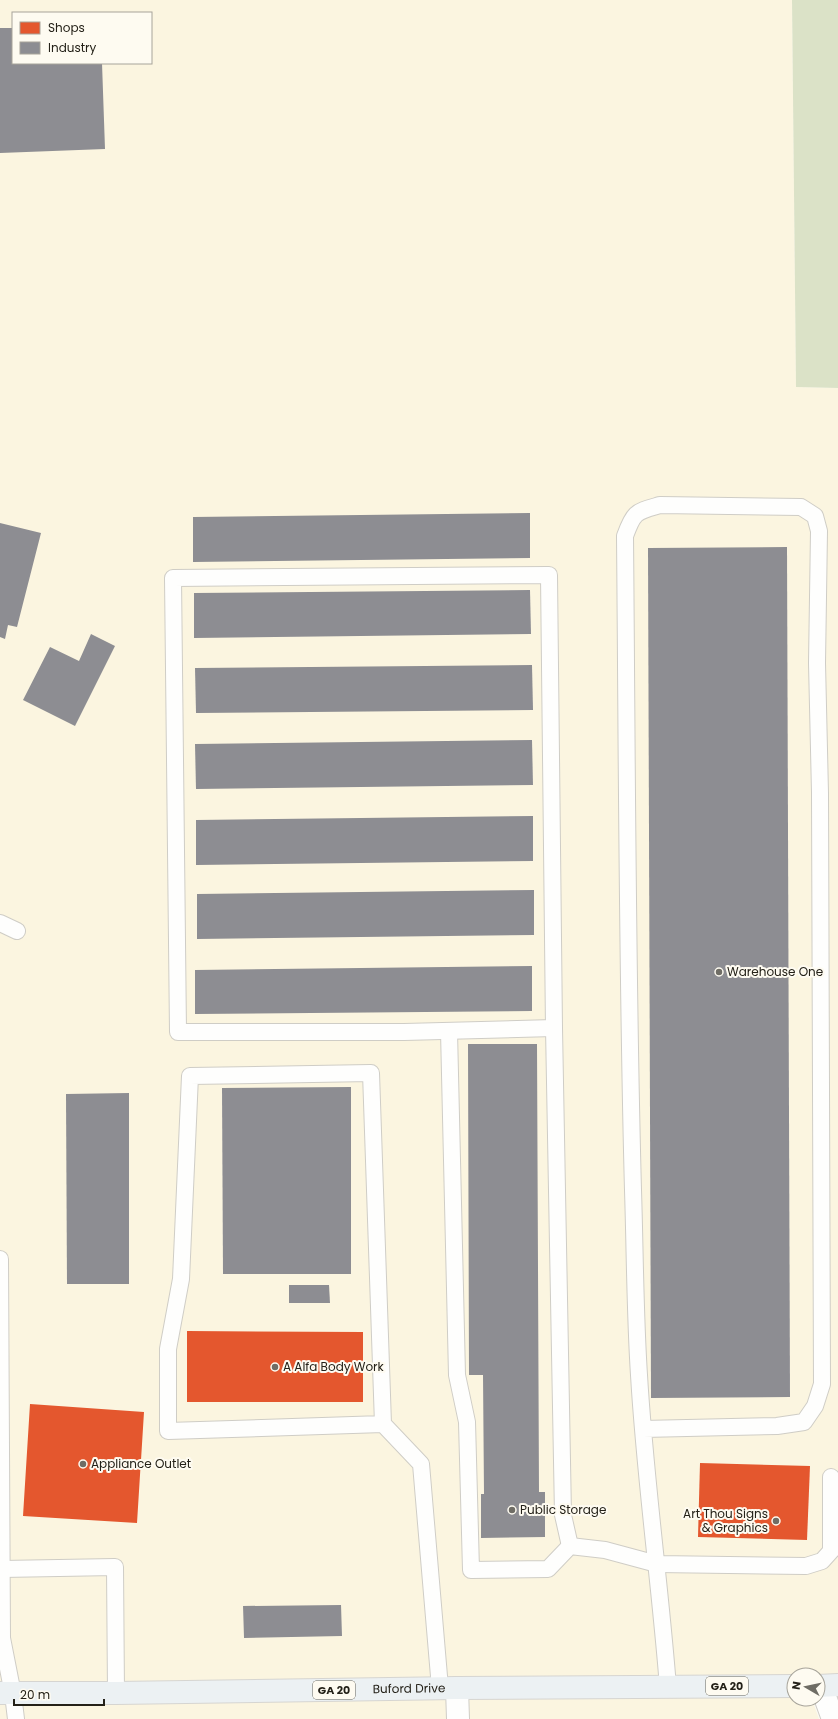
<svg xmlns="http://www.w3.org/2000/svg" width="838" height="1719" viewBox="0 0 838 1719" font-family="Poppins,sans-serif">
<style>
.built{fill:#fbf5e0;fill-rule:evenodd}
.green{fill:#dbe2c7}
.shops{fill:#e4572e}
.industry{fill:#8d8d92}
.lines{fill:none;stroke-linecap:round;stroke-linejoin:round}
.service-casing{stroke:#cfcdc6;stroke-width:18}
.minor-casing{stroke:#cfcdc6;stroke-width:24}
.trunk-casing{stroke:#d6d5d1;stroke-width:24}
.service{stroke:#fefefd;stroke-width:16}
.minor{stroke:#fefefd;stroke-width:22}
.trunk{stroke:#ecf1f3;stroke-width:22}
.poi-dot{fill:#6f6d65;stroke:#fefbf1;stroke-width:1.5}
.labels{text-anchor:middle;stroke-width:4;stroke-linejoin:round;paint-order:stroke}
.shield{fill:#fefbf1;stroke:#656259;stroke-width:1}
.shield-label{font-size:11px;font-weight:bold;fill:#242118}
.poi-label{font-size:12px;fill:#242118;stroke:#fefbf1;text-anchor:start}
.street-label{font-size:12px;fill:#242118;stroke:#fefbf1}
</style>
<rect width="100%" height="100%" fill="#fbfaf4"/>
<path class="built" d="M 0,0 L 792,0 L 796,387 L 838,388 L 838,1687 L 818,1675 L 794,1675 L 794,1699 L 812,1699 L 819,1719 L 0,1719 ZM 13,13 L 151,13 L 151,63 L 13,63 Z"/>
<polygon class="green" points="792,0 838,0 838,388 796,387"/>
<g class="shops">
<polygon points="187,1331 363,1332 363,1402 187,1402"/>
<polygon points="30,1404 144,1412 137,1523 23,1516"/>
<polygon points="700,1463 810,1466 807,1540 698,1537"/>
</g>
<g class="industry">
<polygon points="0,28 13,28 13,63 102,63 105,149 0,153"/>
<polygon points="530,513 530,558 193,562 193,517"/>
<polygon points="0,523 41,533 17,627 8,625 5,639 0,637"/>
<polygon points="787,547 790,1397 651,1398 648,548"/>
<polygon points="530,590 531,634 194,638 194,593"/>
<polygon points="91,634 115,646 75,726 23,700 50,647 79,661"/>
<polygon points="532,665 533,710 196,713 195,668"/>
<polygon points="532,740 533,785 196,789 195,744"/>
<polygon points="533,816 533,861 196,865 196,820"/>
<polygon points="534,890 534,935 197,939 197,894"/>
<polygon points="532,966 532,1011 195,1014 195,970"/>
<polygon points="468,1044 537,1044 539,1492 545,1492 545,1537 481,1538 481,1494 484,1494 483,1375 469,1375"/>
<polygon points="351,1087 351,1274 223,1274 222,1088"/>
<polygon points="129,1093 129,1284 67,1284 66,1094"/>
<polygon points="289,1285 329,1285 330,1303 289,1303"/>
<polygon points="341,1605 342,1636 244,1638 243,1606"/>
</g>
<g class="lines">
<defs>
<g id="service">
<polyline points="0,923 17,931"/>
<polyline points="554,1028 404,1032 178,1032 173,578 549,575 554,1028 563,1515 570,1546"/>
<polyline points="449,1031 457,1375 467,1422 471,1570 548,1569 570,1546 605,1550 657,1564 806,1566 822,1561 831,1551 831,1477"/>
<polyline points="0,1259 2,1638 13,1694 16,1719"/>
<polyline points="383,1424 168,1431 168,1349 181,1279 190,1076 371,1073 383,1424 421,1464 440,1688"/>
<path d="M 643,1429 L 777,1426 L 804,1422 L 815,1406 L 822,1384 L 820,793 L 817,663 L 819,531 L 815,516 L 801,507 L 660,505 C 636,512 634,511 625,536 C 627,754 627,972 633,1190 C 635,1252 635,1314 639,1375 C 645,1479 660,1583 668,1687"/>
<polyline points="2,1569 115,1567 116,1693"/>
</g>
<g id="minor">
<polyline points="821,1686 833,1719"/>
<polyline points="457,1688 458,1719"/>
</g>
<g id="trunk">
<polyline points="818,1686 838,1685"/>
<path id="s1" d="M 0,1693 L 116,1693 L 457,1688 L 794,1686"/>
</g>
</defs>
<use href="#service" class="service-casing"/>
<use href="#minor" class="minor-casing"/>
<use href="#trunk" class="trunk-casing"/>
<use href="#service" class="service"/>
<use href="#minor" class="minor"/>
<use href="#trunk" class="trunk"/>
</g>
<g class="poi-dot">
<circle cx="719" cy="972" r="4"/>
<circle cx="275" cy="1367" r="4"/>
<circle cx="83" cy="1464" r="4"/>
<circle cx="512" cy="1510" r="4"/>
<circle cx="776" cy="1521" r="4"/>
</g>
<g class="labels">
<g class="shield">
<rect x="706" y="1677" width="42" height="18" rx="3"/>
<rect x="313" y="1681" width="42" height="18" rx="3"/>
</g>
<g class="shield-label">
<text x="727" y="1690">GA 20</text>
<text x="334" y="1694">GA 20</text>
</g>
<g class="poi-label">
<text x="727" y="976">Warehouse One</text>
<text x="283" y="1371">A Alfa Body Work</text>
<text x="91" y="1468">Appliance Outlet</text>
<text x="520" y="1514">Public Storage</text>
<text x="768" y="1518" text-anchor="end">Art Thou Signs<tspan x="768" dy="14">&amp; Graphics</tspan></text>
</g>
<g class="street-label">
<text dy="4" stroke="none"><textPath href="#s1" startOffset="409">Buford Drive</textPath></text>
</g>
</g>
<rect x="12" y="12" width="140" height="52" fill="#fefbf1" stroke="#a7a49a"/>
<rect x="20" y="22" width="20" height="12" fill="#e4572e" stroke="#a7a49a"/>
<text x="48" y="32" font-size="12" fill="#242118">Shops</text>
<rect x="20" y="42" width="20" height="12" fill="#8d8d92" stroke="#a7a49a"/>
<text x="48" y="52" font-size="12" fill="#242118">Industry</text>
<g transform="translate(806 1687) rotate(279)"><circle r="19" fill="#fefbf1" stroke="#a7a49a"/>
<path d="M0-3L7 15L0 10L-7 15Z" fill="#6f6d65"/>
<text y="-6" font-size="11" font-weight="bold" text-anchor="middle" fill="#242118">N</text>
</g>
<path d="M14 1699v6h90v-6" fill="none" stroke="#242118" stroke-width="2"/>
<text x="20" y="1699" font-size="12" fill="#242118" stroke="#fefbf1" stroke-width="3" paint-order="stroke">20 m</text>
</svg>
